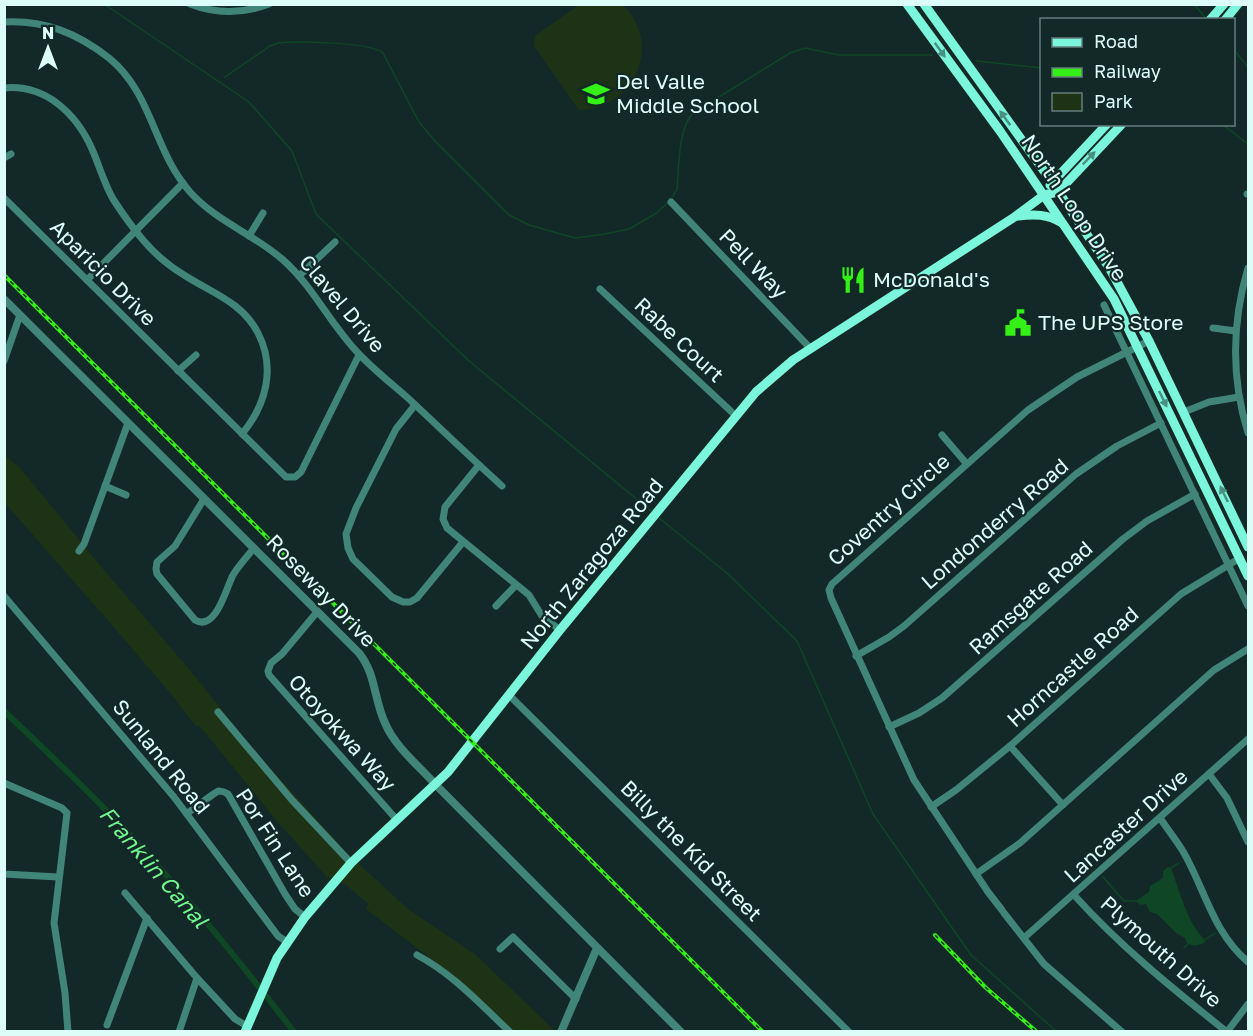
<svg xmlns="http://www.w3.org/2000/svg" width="1253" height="1036" viewBox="0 0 1253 1036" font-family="'Golos Text',sans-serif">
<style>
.green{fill:#1e3316}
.water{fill:#0f4625}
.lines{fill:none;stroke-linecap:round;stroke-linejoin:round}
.stream{stroke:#0f4625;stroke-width:1.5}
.canal{stroke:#0f4625;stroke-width:6}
.minor{stroke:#418578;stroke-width:7}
.tertiary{stroke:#418578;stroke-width:8}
.secondary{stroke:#7bf6dc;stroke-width:9}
.rail-casing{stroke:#34f016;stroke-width:4}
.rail{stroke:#132928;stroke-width:1.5;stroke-dasharray:4.5;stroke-linecap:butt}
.oneway{fill:#479082}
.labels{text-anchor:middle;stroke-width:4.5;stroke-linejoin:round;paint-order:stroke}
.poi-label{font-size:21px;fill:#ddfdf9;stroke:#132928;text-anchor:start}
.street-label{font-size:21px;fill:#ddfdf9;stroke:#132928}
.water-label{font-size:22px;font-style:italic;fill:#72f690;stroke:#132928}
</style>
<rect width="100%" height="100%" fill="#132928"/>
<g class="green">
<path d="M 579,5 L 623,5 C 663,45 635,108 579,110 L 534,46 L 535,36 Z"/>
<polygon points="4,455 20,468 104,570 194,675 252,748 348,854 408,909 476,955 554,1030 553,1031 514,1031 462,982 366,909 368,904 345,884 327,877 277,821 199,725 196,726 171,694 105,617 5,503"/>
</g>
<path class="water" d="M 1168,867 L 1171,868 C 1180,892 1187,922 1205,940 L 1205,942 C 1199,946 1194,947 1187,943 L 1185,938 L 1176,933 L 1157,914 L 1150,912 L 1146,904 L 1140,905 L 1136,901 L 1149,892 L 1150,886 L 1163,878 L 1163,871 Z"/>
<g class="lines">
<g class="stream">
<polyline points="104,4 249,102 292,151 316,214 468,360 651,511"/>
<polyline points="1194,4 1207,20"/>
<polyline points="1234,50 1248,67"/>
<polyline points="977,61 1042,68"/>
<path d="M 225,77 L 270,46 L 278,43 C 297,41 371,42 383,53 L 419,122 L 435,141 L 509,215 L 529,225 L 575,238 L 605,234 L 629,229 L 655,214 L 669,202"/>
<polyline points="1222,124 1248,144"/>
<path d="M 672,198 L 677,189 C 679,168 678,129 693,113 L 790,53 L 805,48 L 839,55 L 932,55"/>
<polyline points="659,518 728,574 797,641 873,814 971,955 1057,1032"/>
<polyline points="1171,868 1179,863"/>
<polyline points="1103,877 1124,901 1137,901"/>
<polyline points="1205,940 1215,933"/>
<polyline points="1184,948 1188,944"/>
</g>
<path class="canal" d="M 4,711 C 47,752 90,792 131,836 C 188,898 242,964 294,1032"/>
<g class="minor">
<path d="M 190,4 C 216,14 242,14 269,4"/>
<path d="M 4,22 C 45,20 77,33 109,58 C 153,94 153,150 190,192 C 216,221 253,234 282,259 C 313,286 330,324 358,353 C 374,370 392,384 409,399 C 440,428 470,457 502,486"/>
<path d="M 4,88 C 45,84 76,113 92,149 C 99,165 104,183 113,199 C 122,213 132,227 143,240 C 154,253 169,266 184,275 C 212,293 242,302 258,333 C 276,368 266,405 242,434"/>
<polyline points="4,158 11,154"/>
<polyline points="1247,194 1248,194"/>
<polyline points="4,198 286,477 295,477 301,472 359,355"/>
<polyline points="671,202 811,349"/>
<polyline points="249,236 263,213"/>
<path d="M 1248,268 C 1232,322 1231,378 1248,433"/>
<polyline points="299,276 335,242"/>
<polyline points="87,280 183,183"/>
<polyline points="600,289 736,416"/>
<polyline points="1104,305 1248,606"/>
<polyline points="1213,328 1236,331"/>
<polyline points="4,361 20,315"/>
<polyline points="178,371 196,355"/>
<polyline points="415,405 396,429 356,508 346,534 348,548 353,559 392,597 403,602 410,602 417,598 463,542"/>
<polyline points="1184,412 1209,402 1239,397"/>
<polyline points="942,435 966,463"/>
<polyline points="479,465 445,507 443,519 447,528 529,595 542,616 560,630"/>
<polyline points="105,486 126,495"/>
<path d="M 204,499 L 175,546 L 157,562 L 156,569 L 157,574 L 195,620 C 216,632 226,588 233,575 C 239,565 247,557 254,548"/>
<polyline points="79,551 84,544 128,423"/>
<polyline points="4,596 174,797 278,936 287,942"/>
<polyline points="496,606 516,585"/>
<polyline points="317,612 282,654 271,663 268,671 269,675 397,820"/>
<polyline points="856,656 889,637 904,626 1076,474 1117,446 1161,423"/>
<polyline points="509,695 849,1032"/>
<polyline points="218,712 292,800 351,863"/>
<polyline points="889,727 919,713 942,698 1123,539 1147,521 1195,494"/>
<polyline points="1010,746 1063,805"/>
<polyline points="1209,774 1227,798 1248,842"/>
<polyline points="4,783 62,808 67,813 54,923 65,993 68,1032"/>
<polyline points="931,807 956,790 1010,746 1181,594 1240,558"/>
<path d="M 187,813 C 195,809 214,792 219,791 C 223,791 225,792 228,794 L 285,894 L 295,909 L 305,917"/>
<path d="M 1160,818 C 1168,830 1177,841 1184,853 C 1206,892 1213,932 1248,962"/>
<polyline points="4,874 58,877"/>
<polyline points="976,874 1020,843 1214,670 1248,649"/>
<polyline points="125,893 197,978 235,1019 247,1026"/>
<path d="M 1074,895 C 1120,946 1173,989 1227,1032"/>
<polyline points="1002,910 988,892 914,780 831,598 829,590 832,584 1028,410 1077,377 1149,341"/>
<polyline points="1004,913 1044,964 1122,1032"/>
<polyline points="1025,937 1248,739"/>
<polyline points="500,949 513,937 576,999"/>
<path d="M 417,955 C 453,974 480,1004 510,1032"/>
<polyline points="107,1025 147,918"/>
<polyline points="179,1032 197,978"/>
<polyline points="1227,1032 1248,1004"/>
</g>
<g class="tertiary">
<path d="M 4,299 L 359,653 C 376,674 374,700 385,723 C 395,747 419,766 436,785 L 681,1032"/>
<polyline points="561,1032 597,948"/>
</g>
<g class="secondary">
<polyline points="907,4 1000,131 1114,299 1248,576"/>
<polyline points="924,4 1052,182 1110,269 1149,341 1248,547"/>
<polyline points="1210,20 1224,4"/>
<polyline points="1225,20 1238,4"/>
<polyline points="1050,185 1107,124"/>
<path d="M 1018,216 C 1035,214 1047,214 1062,223"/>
<polyline points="245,1032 277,958 305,917 351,863 448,772 560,630 756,392 793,360 1013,218 1044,195 1058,192 1122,124"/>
</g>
<defs>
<g id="rail">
<polyline points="4,275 763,1032"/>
<polyline points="935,935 985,987 1037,1032"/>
</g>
</defs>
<use href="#rail" class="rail-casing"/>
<use href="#rail" class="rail"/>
</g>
<defs><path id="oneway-solid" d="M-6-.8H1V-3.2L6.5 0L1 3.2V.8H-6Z" transform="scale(1.5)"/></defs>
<g class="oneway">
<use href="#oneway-solid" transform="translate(940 50) rotate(54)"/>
<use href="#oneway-solid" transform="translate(1005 118) rotate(-126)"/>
<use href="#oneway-solid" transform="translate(1089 158) rotate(-46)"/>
<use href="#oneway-solid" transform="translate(1163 399) rotate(64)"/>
<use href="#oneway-solid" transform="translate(1224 494) rotate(-116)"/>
</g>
<defs>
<symbol id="school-bare" viewBox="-9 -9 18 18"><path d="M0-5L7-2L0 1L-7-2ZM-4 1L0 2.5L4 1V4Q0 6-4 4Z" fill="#34f016" stroke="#132928" stroke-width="2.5" paint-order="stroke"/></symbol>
<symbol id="restaurant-bare" viewBox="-9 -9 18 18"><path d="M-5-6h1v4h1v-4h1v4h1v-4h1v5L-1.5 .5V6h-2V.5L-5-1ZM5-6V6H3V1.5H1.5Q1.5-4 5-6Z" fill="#34f016" stroke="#132928" stroke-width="2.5" paint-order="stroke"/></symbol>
<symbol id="civic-bare" viewBox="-9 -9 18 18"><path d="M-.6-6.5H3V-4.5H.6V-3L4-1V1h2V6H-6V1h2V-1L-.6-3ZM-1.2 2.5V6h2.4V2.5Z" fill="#34f016" stroke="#132928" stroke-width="2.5" paint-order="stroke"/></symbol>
</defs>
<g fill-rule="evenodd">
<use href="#school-bare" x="577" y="75" width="38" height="38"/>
<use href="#restaurant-bare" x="834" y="261" width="38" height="38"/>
<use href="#civic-bare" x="999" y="304" width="38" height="38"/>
</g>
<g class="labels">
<g class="poi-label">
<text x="616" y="89">Del Valle<tspan x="616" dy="24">Middle School</tspan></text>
<text x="873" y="287">McDonald's</text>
<text x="1038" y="330">The UPS Store</text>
</g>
<g class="street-label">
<text transform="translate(1074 208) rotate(56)" y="7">North Loop Drive</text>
<text transform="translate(753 264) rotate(46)" y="7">Pell Way</text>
<text transform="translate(103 273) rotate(45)" y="7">Aparicio Drive</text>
<text transform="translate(342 304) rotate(50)" y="7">Clavel Drive</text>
<text transform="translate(679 340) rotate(43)" y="7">Rabe Court</text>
<text transform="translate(889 510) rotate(-42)" y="7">Coventry Circle</text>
<text transform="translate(995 524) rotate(-41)" y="7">Londonderry Road</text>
<text transform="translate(592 564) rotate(-51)" y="7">North Zaragoza Road</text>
<text transform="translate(321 591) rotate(46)" y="7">Roseway Drive</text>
<text transform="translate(1031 598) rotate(-42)" y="7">Ramsgate Road</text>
<text transform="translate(1073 667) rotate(-42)" y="7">Horncastle Road</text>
<text transform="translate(342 733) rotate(48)" y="7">Otoyokwa Way</text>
<text transform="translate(161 757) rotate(51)" y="7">Sunland Road</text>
<text transform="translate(1126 826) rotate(-42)" y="7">Lancaster Drive</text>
<text transform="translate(275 843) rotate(57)" y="7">Por Fin Lane</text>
<text transform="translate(691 851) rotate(45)" y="7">Billy the Kid Street</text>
<text transform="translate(1161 952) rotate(42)" y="7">Plymouth Drive</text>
</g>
<g class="water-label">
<text transform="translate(154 867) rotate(49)" y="8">Franklin Canal</text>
</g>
</g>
<rect width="1253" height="1036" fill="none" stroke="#ddfdf9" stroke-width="12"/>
<rect x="1040" y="18" width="195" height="108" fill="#132928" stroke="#647e7c" stroke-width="1.5"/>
<rect x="1052" y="38" width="30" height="9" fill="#7bf6dc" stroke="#647e7c" stroke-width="1.5"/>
<text x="1094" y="48" font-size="18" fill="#ddfdf9">Road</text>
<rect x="1052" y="68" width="30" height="9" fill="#34f016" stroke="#647e7c" stroke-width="1.5"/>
<text x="1094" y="78" font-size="18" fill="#ddfdf9">Railway</text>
<rect x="1052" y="93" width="30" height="18" fill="#1e3316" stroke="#647e7c" stroke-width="1.5"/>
<text x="1094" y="108" font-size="18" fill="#ddfdf9">Park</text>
<g transform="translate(48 48)" stroke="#132928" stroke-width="4.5" paint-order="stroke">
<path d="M0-4.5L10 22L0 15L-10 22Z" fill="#ddfdf9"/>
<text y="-9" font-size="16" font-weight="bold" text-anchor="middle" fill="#ddfdf9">N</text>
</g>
</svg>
